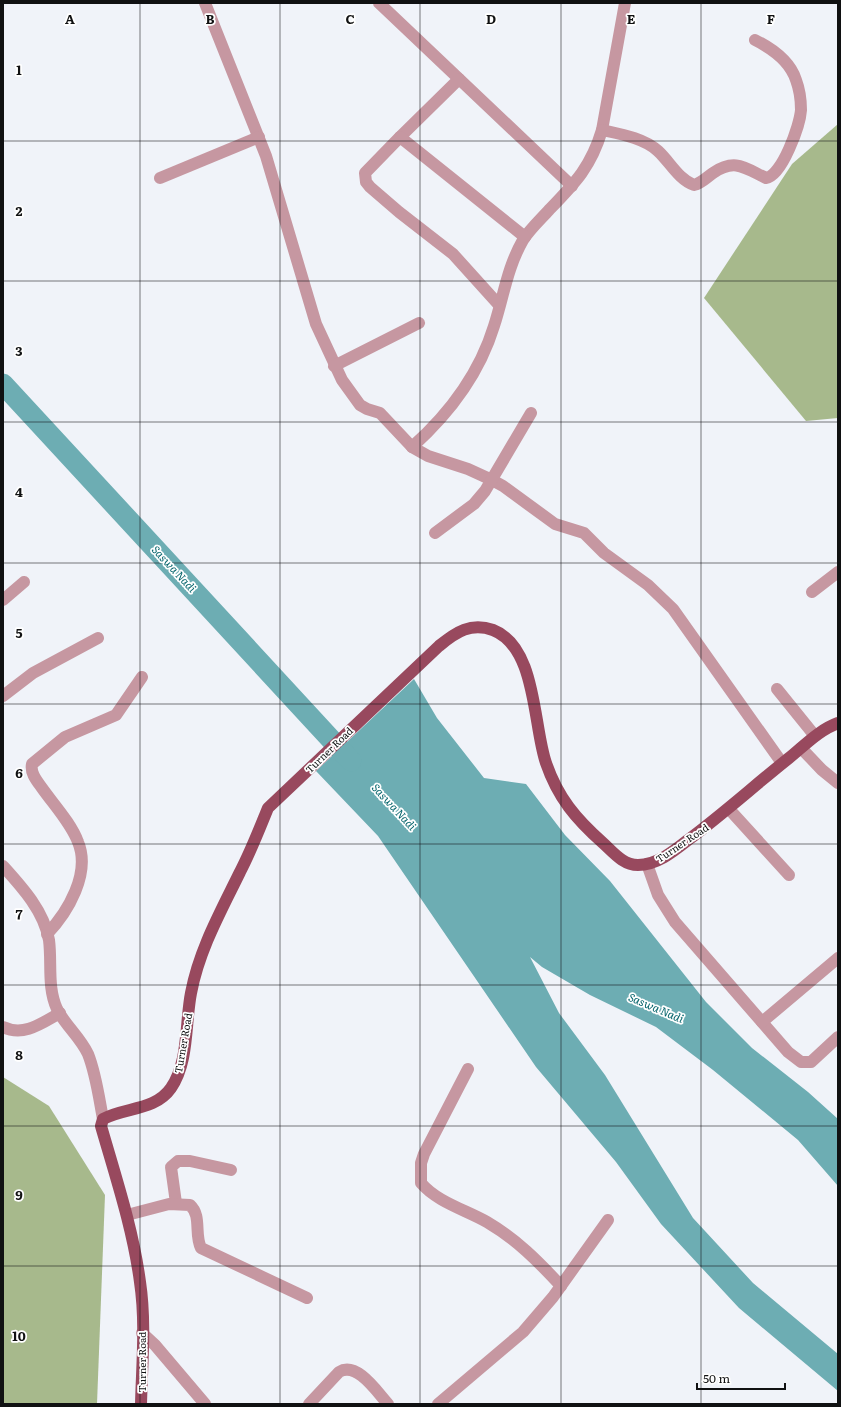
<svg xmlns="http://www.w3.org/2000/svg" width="841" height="1407" viewBox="0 0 841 1407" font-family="Literata,serif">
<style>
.forest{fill:#a7b98c}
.water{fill:#6dadb3}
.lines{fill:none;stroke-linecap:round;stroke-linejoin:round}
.river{stroke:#6dadb3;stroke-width:21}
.minor{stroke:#c697a1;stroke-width:12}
.major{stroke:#98495e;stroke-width:12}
.grid{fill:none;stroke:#101112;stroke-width:1;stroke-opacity:0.55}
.labels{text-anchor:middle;stroke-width:3.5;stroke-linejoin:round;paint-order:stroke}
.street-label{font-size:10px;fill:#101112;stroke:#fff}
.water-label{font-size:11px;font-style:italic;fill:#03636a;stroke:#fff}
.grid-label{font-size:13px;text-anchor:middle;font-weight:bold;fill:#101112;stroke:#fff;stroke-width:3.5;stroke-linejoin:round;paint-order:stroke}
</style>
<rect width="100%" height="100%" fill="#f0f3f9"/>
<g class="forest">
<polygon points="838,124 838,418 806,421 704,298 792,164"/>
<polygon points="3,1077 49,1106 105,1195 97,1404 3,1404"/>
</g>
<polygon class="water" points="414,679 437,718 484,778 526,784 565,835 610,881 706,1002 752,1048 808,1092 838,1119 838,1186 798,1140 713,1070 656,1027 590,995 542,967 530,957 559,1013 605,1075 693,1218 753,1283 838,1354 838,1391 739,1308 661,1224 616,1162 536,1067 378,836 316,771"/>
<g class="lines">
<polyline class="river" points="3,384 351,761"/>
<g class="minor">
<polyline points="205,3 266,156 316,324 342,380 360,405 367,409 380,413 412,447"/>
<polyline points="379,3 572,186"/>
<path d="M 625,3 L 602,130 C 591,167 575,183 549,210 C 541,219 530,229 523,240 C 507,268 504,295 494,326 C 479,375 450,413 412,447 L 428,456 L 468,469 L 492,480 L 503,486 L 555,524 L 584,533 L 604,553 L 648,585 L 673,609 L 782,763"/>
<path d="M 602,130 C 620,134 644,138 658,151 C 670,162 678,179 694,185 C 702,183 707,177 713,173 C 735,158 745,168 766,178 C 782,176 800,125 801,110 C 801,101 799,88 796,80 C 790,61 771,48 755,40"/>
<polyline points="400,137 459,79"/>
<polyline points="160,178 259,137"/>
<polyline points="499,305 453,254 399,212 370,187 366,182 365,173 400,137 525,237"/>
<polyline points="334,366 419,323"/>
<polyline points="435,533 474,504 485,491 531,413"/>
<polyline points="812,592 838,572"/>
<polyline points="3,600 24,582"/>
<polyline points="777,689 815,736"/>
<polyline points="3,696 33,673 98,638"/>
<polyline points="801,748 822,770 838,783"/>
<polyline points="729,809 789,875"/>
<polyline points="647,864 658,895 675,922 788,1052 801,1062 811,1062 838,1037"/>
<path d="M 3,866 C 22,887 44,911 49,940 C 52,963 47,987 57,1009 C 65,1025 80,1037 88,1054 C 96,1074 99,1098 103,1119"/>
<path d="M 47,934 C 68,912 91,873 78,842 C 71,823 54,805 42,788 C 37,781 30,773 32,764 L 65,737 L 116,715 L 142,677"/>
<polyline points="762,1022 838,958"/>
<path d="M 3,1027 C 24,1037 42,1023 60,1013"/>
<path d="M 468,1069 L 424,1154 L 421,1163 L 421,1183 C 437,1202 466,1210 487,1222 C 516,1239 538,1261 561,1286"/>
<polyline points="176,1203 171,1167 178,1161 190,1161 231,1170"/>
<path d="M 127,1215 L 169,1204 L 190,1205 C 202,1216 194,1234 201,1248 L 307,1298"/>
<polyline points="142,1333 155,1345 205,1404"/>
<path d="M 309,1404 L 339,1372 C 357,1361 377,1392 388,1404"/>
<polyline points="438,1404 523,1332 553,1297 608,1220"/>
</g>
<path class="major" d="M 141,1404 C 142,1364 146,1322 140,1282 C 133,1229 116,1178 101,1126 L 103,1119 C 125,1107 155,1111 171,1088 C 189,1062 185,1024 191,993 C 199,950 221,911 240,872 C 251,851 259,830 268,808 L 439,646 C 456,632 471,622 493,630 C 537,647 533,726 546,763 C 558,798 576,819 603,843 C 613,852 623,865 638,865 C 657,865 674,851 688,840 C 723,814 755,785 789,758 C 805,745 819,730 838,723"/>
</g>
<path class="grid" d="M 140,3 L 140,1404M 280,3 L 280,1404M 420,3 L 420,1404M 561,3 L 561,1404M 701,3 L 701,1404M 3,141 L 838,141M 3,281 L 838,281M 3,422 L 838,422M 3,563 L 838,563M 3,704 L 838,704M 3,844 L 838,844M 3,985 L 838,985M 3,1126 L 838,1126M 3,1266 L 838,1266"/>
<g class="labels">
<g class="street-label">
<text transform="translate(329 750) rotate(-44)" y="4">Turner Road</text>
<text transform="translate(682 843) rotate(-34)" y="4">Turner Road</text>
<text transform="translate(183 1043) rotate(-80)" y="4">Turner Road</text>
<text transform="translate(142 1362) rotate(-90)" y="4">Turner Road</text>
</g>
<g class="water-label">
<text transform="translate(174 569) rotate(47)" y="4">Saswa Nadi</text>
<text transform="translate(394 807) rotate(47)" y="4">Saswa Nadi</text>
<text transform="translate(656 1008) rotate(23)" y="4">Saswa Nadi</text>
</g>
</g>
<g class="grid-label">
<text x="70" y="24">A</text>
<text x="210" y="24">B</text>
<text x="350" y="24">C</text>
<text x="491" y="24">D</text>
<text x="631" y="24">E</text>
<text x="771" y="24">F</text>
<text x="19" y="75">1</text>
<text x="19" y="216">2</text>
<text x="19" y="356">3</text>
<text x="19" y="497">4</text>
<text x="19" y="638">5</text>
<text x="19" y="778">6</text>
<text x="19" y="919">7</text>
<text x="19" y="1060">8</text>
<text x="19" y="1200">9</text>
<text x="19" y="1341">10</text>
</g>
<rect width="841" height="1407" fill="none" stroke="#101112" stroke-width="8"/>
<path d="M697 1383v6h88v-6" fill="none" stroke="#101112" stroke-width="2"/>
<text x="703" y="1383" font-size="12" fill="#101112" stroke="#ffffff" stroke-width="3" paint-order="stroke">50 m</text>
</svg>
